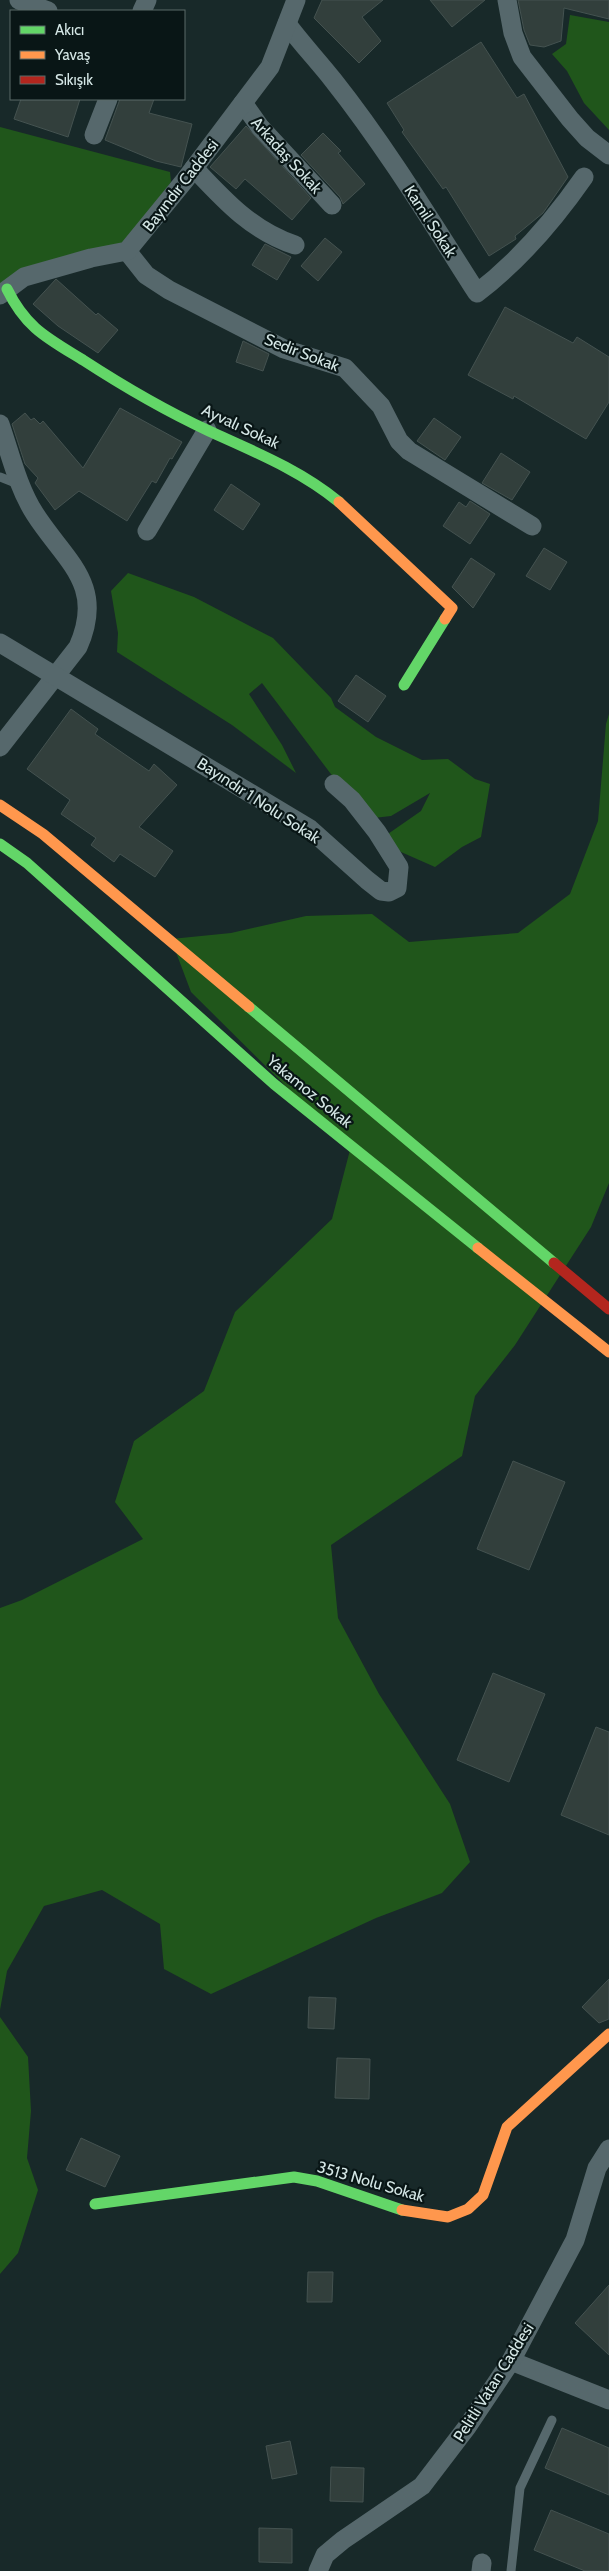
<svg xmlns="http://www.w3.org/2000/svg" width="609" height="2571" viewBox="0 0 609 2571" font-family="Cabin,sans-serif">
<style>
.green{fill:#20561b}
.building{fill:#323f3c;stroke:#445250}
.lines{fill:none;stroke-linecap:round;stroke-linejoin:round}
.lane{stroke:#56686c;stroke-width:9}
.street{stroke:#56686c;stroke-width:19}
.fast{stroke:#63d668;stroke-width:11}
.slow{stroke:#ff974d;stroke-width:11}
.jam{stroke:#b3261e;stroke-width:11}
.labels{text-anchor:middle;stroke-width:4.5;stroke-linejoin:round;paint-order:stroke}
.street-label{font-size:16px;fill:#d5e7e6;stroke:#091616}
</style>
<rect width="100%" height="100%" fill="#182929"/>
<g class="green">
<polygon points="570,15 609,22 609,130 584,103 567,71 552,54 566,44"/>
<polygon points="0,127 170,172 171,182 125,243 0,297"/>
<polygon points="128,573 194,597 273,638 331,698 335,707 376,737 422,760 448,759 475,779 490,784 481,837 462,847 435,867 401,852 385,836 421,811 430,793 391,816 365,819 262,683 249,694 282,745 296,773 232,725 117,652 118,633 111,591"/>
<polygon points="609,714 609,1183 591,1227 515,1345 475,1396 462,1456 331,1545 338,1618 379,1694 450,1804 470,1862 442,1893 376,1918 211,1994 164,1969 160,1924 102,1890 44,1906 7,1971 0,2010 0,1608 22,1600 143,1539 115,1502 134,1441 204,1391 235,1312 332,1219 350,1150 191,992 171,939 231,933 306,916 372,914 409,942 518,933 570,894 598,821 606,724"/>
<polygon points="0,2017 28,2057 31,2111 27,2158 38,2190 18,2253 0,2274"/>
</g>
<g class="building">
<polygon points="322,0 383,0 362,17 381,41 359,63 314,18"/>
<polygon points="430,0 485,0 452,27"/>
<polygon points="518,0 609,0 609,19 564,8 561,41 544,47 530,45 524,30"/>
<polygon points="481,42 517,98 524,94 568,177 543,213 515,236 516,239 489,256 446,187 443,189 402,132 404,130 387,103"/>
<polygon points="21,99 80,99 68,137 14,119"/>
<polygon points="120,99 154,99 149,113 192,124 181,167 156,161 105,140"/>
<polygon points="246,126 311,198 292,220 245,179 236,189 210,167"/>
<polygon points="323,133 341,151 338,153 365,184 343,204 340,197 301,155"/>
<polygon points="325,238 342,252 318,281 301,266"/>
<polygon points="265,244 291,257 277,280 252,265"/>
<polygon points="56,279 96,315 98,313 118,330 98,353 58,326 33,304"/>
<polygon points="505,307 573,343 577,337 609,357 609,402 586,439 514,396 513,399 468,375"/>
<polygon points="243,341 269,354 263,371 236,362"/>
<polygon points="120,408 182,442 172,459 170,458 156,483 152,481 127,521 79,491 55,510 35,483 38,478 25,464 12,424 25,413 31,420 34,418 40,424 43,421 83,468"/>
<polygon points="434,418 461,437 445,460 417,441"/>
<polygon points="501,453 530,472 512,500 482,483"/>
<polygon points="231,484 260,504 243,530 214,510"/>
<polygon points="470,501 490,514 470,544 443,526 459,502 466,507"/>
<polygon points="544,548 567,562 550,590 526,576"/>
<polygon points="471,558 495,574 473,608 452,587"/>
<polygon points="356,675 386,696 368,722 338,701"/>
<polygon points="71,709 98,729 95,734 149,771 154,764 177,785 139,827 173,851 155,877 120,854 114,862 91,845 96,838 61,814 70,800 27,769"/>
<polygon points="513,1461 565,1482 529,1570 477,1549"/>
<polygon points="493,1673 545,1694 509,1782 457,1760"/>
<polygon points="596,1727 609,1732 609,1835 561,1815"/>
<polygon points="609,1979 609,2019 599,2023 582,2007"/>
<polygon points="309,1997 336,1998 334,2029 308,2028"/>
<polygon points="337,2058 370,2059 369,2099 335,2098"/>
<polygon points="81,2138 120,2156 105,2187 66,2170"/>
<polygon points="308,2272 333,2272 332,2302 307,2302"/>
<polygon points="609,2285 609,2355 575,2323"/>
<polygon points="562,2428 609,2448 609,2495 545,2468"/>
<polygon points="290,2441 297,2474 272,2479 266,2446"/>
<polygon points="331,2467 364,2468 363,2502 330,2501"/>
<polygon points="551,2510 609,2534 609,2571 585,2571 534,2550"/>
<polygon points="259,2528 292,2529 292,2563 259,2562"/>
</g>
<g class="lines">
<g class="lane">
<polyline points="0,477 18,484"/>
<polyline points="511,2571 520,2488 552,2420"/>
</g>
<g class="street">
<polyline points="19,0 48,11"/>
<polyline points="507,0 513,33 522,57 570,119 587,138 609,155"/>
<polyline points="142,11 147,0"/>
<path d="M 287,24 C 301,43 318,61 333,80 C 386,147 431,221 477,293 C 519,261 554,220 584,177"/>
<polyline points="243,103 260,127 332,205"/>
<polyline points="94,135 108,99"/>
<path d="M 194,168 C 224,200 252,231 295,245"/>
<polyline points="127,251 146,275 169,290 284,349 345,368 381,406 399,441 409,451 532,526"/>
<polyline points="0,295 24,277 91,258 127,251 185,180 270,67 296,0"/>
<path d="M 0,424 C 10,453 18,488 35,514 C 65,561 106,584 78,647 L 0,747"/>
<polyline points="147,531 207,430"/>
<polyline points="0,643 310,829 367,880 381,891 389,892 397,888 399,867 377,832 352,800 334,784"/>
<polyline points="511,2361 609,2400"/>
<polyline points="318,2571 325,2555 343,2540 422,2486 467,2427 511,2361 575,2240 597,2168 609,2149"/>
<polyline points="481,2571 482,2563"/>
</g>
<g class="fast">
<path d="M 7,289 C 26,328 47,338 83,360 C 123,386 166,411 209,431 C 255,452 300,470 339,502"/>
<polyline points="404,685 445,619"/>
<polyline points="0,844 27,863 274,1084 478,1248"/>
<polyline points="249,1007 554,1263"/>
<polyline points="95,2204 294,2177 317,2181 402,2210"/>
</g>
<g class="slow">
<polyline points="339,502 452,608 445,619"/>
<polyline points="0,805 43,834 249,1007"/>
<polyline points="478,1248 609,1352"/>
<polyline points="402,2210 448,2217 468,2209 483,2195 507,2127 609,2034"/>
</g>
<polyline class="jam" points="554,1263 609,1309"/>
</g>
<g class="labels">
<g class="street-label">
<text transform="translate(287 155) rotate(48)" y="6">Arkadaş Sokak</text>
<text transform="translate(180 185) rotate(-52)" y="6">Bayındır Caddesi</text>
<text transform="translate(431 221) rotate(57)" y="6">Kamil Sokak</text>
<text transform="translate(302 352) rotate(21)" y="6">Sedir Sokak</text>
<text transform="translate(241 426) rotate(25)" y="6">Ayvalı Sokak</text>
<text transform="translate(259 800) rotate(33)" y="6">Bayındır 1 Nolu Sokak</text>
<text transform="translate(310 1091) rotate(39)" y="6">Yakamoz Sokak</text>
<text transform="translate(371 2181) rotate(16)" y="6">3513 Nolu Sokak</text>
<text transform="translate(493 2382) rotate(-58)" y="6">Pelitli Vatan Caddesi</text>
</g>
</g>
<rect x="10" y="10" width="175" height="90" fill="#091616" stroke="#5b6a69"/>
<rect x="20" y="26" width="25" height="8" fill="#63d668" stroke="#5b6a69"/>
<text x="55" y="35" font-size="15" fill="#d5e7e6">Akıcı</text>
<rect x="20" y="51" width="25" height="8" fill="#ff974d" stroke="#5b6a69"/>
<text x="55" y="60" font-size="15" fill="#d5e7e6">Yavaş</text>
<rect x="20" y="76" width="25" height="8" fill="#b3261e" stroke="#5b6a69"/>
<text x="55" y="85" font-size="15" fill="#d5e7e6">Sıkışık</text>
</svg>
